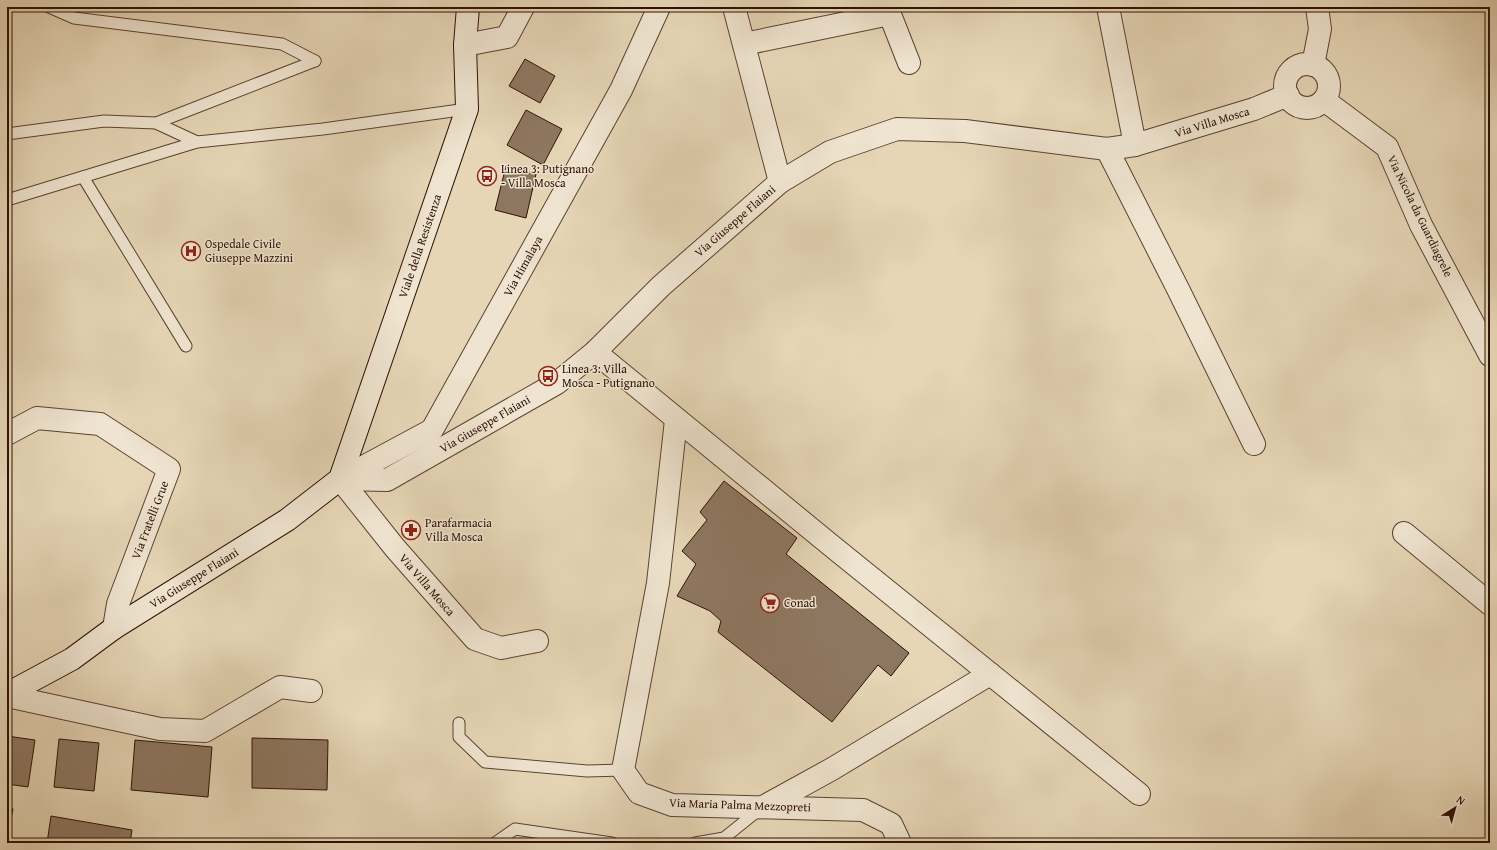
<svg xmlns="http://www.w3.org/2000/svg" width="1497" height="850" viewBox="0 0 1497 850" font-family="'Gentium Book Plus',serif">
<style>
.building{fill:#8e7761;stroke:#2e1105}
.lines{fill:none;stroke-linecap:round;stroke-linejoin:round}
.lane-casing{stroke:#5c4231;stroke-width:13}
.street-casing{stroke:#5c4231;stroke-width:24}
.secondary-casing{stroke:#2e1105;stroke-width:24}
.lane{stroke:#efe4d0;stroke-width:11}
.street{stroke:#efe4d0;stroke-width:22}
.secondary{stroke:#efe4d0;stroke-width:22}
.labels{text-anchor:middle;stroke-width:3;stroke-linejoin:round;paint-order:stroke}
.street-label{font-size:12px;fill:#2e1105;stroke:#efe4d0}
.poi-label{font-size:12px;fill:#2e1105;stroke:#efe4d0;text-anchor:start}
</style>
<rect width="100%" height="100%" fill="#e6d6b6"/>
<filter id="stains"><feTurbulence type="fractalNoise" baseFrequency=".005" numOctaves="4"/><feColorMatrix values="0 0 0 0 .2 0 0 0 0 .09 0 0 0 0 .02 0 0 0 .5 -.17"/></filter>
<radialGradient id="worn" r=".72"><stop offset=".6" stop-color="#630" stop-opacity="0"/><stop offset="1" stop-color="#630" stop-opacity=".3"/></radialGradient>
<g class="building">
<polygon points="525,59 555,76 540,103 509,86"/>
<polygon points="526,110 562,129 543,165 507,145"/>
<polygon points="506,166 536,174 526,218 495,210"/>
<polygon points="724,481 797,538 786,554 909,653 891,676 878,665 832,722 718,632 721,621 710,611 677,596 696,564 682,551 707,520 700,512"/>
<polygon points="7,736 35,740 28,787 7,784"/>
<polygon points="252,738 328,740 327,790 252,788"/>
<polygon points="59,739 99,743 94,791 54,787"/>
<polygon points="135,740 212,747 208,797 131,790"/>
<polygon points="7,807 13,809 7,836"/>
<polygon points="51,816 132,830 130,843 47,843"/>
</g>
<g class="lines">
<defs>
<g id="lane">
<polyline points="49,7 74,18 282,44 315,61"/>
<polyline points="156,123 315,61"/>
<polyline points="7,134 104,121 156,123 197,142"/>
<polyline points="83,177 186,346"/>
<polyline points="7,200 197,142 323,129 467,109"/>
<polyline points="459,723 459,737 485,762 587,771 623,770"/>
<polyline points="495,843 515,829 612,843"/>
<polyline points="695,843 724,838 760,809"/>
</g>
<g id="street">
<polyline points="734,7 780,182"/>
<polyline points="887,7 909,63"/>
<polyline points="1108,7 1135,145"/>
<polyline points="744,44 890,14"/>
<polyline points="465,45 507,37 523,7"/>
<circle cx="1307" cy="86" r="22"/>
<polyline points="1313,65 1320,29 1317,7"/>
<polyline points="1324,100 1387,147 1421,225 1490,355"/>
<polyline points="1107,149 1178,289 1254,444"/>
<polyline points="595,352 833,547 1139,794"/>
<polyline points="676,420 658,583 623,770 639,793 672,805 863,810 891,824 900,843"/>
<polyline points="7,434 37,418 100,424 169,469 118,604 114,628"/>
<polyline points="340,479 387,480 557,383 595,352 661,286 780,182 830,152 897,129 965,131 1107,149 1135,145 1254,109 1288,95"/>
<polyline points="340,479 395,548 475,639 501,648 537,641"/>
<polyline points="341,479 432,430 621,90 659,7"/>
<polyline points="1404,533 1490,604"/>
<polyline points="7,696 160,729 205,731 280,687 311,691"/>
<polyline points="763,807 832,769 990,674"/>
</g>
<polyline id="secondary" points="7,694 72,659 114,628 287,520 340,479 467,109 465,45 468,7"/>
</defs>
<use href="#lane" class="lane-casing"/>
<use href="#street" class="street-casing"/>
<use href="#secondary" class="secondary-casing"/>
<use href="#lane" class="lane"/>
<use href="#street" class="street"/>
<use href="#secondary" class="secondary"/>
</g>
<defs>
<symbol id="bus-ring" viewBox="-11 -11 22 22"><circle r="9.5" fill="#efe4d0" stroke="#8f2418" stroke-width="1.5"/><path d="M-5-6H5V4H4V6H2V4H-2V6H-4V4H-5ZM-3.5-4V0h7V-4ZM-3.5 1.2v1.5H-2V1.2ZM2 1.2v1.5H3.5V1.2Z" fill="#8f2418"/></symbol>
<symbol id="hospital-ring" viewBox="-11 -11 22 22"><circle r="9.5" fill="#efe4d0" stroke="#8f2418" stroke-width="1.5"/><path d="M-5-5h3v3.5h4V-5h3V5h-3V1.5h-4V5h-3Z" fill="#8f2418"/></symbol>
<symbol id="pharmacy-ring" viewBox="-11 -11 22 22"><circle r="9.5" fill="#efe4d0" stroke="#8f2418" stroke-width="1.5"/><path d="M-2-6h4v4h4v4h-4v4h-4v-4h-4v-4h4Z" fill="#8f2418"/></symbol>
<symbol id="supermarket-ring" viewBox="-11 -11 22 22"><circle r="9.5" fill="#efe4d0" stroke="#8f2418" stroke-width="1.5"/><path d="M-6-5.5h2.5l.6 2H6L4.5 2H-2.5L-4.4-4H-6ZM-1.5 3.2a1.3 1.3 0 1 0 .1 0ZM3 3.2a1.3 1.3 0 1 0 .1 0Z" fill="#8f2418"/></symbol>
</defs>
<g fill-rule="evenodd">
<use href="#bus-ring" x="476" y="165" width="22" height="22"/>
<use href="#hospital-ring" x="180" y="240" width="22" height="22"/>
<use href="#bus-ring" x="537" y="365" width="22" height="22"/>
<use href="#pharmacy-ring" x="400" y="519" width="22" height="22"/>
<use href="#supermarket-ring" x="759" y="592" width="22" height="22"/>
</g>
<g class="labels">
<g class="street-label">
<text transform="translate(1212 122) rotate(-17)" y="4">Via Villa Mosca</text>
<text transform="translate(1420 216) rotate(64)" y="4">Via Nicola da Guardiagrele</text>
<text transform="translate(735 221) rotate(-41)" y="4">Via Giuseppe Flaiani</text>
<text transform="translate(420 246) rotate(-71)" y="4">Viale della Resistenza</text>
<text transform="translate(523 266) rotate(-61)" y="4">Via Himalaya</text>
<text transform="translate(485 424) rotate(-30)" y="4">Via Giuseppe Flaiani</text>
<text transform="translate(150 520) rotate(-69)" y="4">Via Fratelli Grue</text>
<text transform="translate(194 578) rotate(-32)" y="4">Via Giuseppe Flaiani</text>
<text transform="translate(427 585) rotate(49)" y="4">Via Villa Mosca</text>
<text transform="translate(740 805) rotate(2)" y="4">Via Maria Palma Mezzopreti</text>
</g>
<g class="poi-label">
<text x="501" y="173">Linea 3: Putignano<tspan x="501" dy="14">- Villa Mosca</tspan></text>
<text x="205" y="248">Ospedale Civile<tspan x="205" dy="14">Giuseppe Mazzini</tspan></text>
<text x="562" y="373">Linea 3: Villa<tspan x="562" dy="14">Mosca - Putignano</tspan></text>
<text x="425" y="527">Parafarmacia<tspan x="425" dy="14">Villa Mosca</tspan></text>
<text x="784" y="607">Conad</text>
</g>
</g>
<rect width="1497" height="850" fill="none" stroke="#e6d6b6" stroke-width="24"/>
<rect x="8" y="8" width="1481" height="834" fill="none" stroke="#2e1105" stroke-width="2"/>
<rect x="12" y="12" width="1473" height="826" fill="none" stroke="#2e1105"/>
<g transform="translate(1455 808) rotate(37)" stroke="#efe4d0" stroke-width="3" paint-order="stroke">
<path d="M0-3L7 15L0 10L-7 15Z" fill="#2e1105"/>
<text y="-6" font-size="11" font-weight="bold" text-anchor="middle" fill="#2e1105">N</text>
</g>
<rect width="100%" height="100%" filter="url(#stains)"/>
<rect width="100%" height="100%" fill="url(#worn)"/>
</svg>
